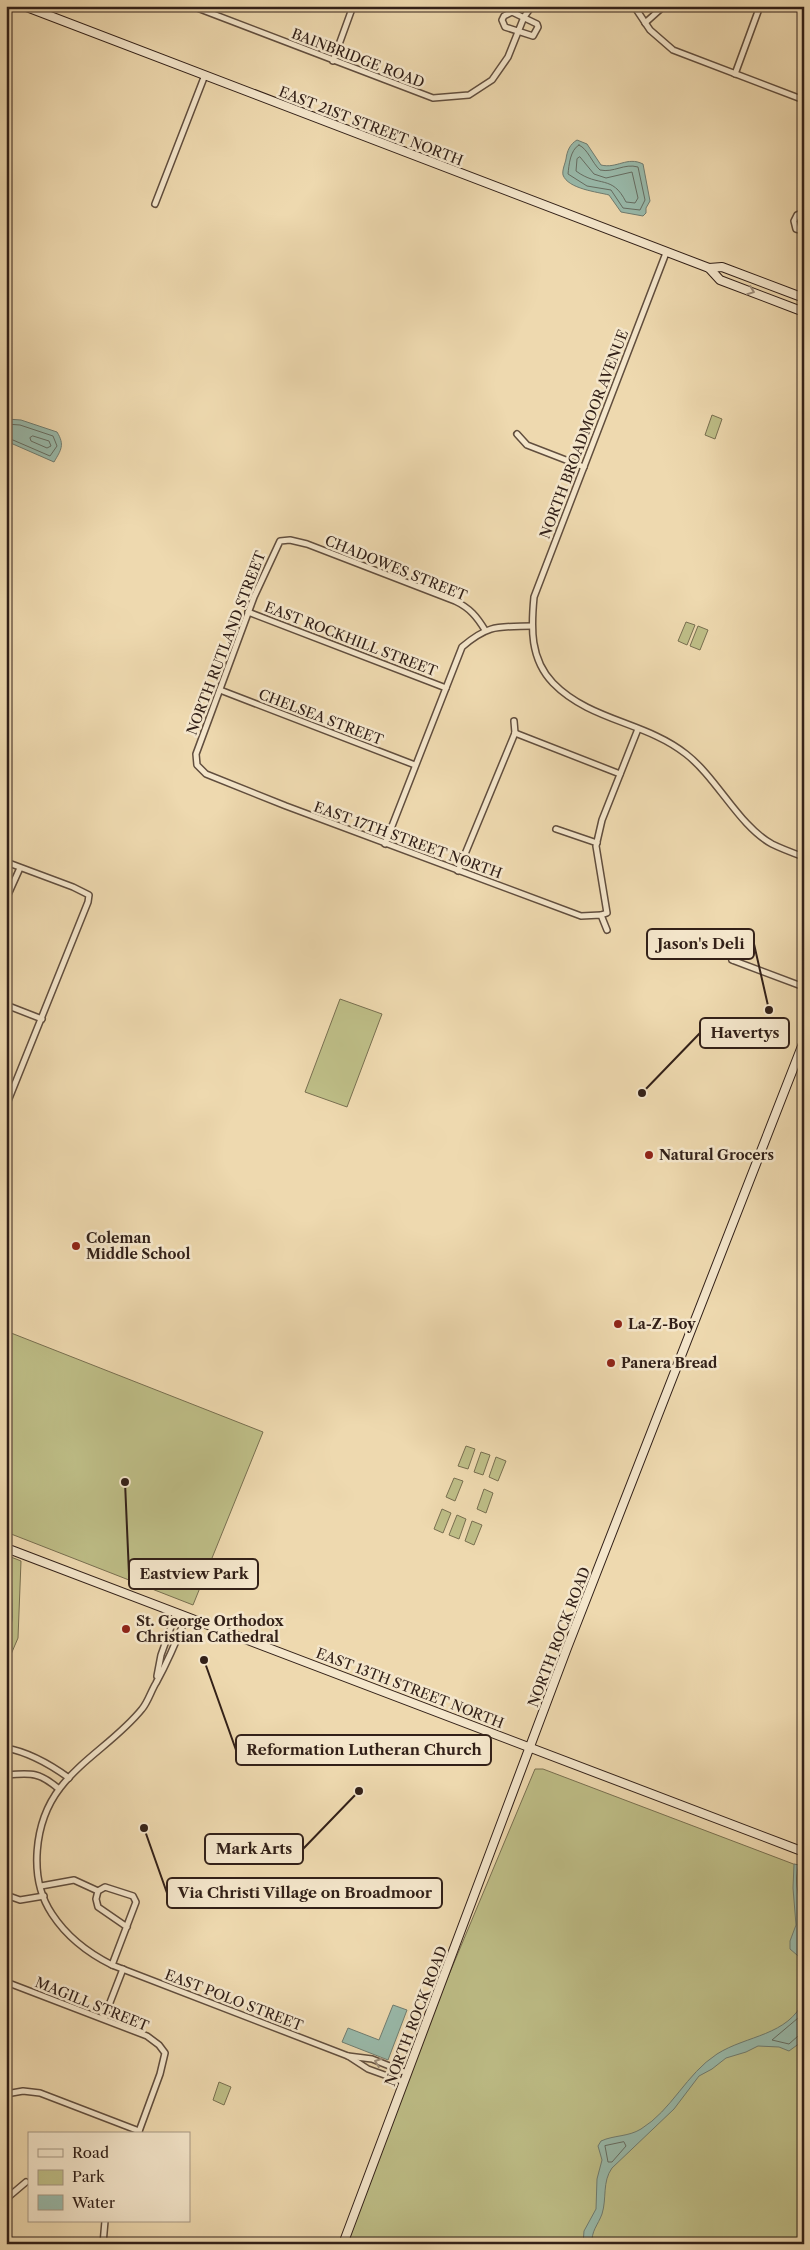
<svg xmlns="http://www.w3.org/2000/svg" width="810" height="2250" viewBox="0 0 810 2250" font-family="'Libre Caslon Text',serif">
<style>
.green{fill:#bebe87;stroke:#786f50}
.water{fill:#99baab;stroke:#707c70}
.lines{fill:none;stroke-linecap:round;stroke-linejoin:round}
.shore{stroke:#666d62;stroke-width:1}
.stream{stroke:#707c70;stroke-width:2}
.minor-casing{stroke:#614e3e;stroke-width:8}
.secondary-casing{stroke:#322018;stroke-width:10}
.minor{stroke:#f4e6cb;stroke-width:5}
.secondary{stroke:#f4e6cb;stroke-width:8}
.oneway{stroke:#9d8d7a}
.poi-dot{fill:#8f2418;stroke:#f4e6cb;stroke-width:2}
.labels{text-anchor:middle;stroke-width:5;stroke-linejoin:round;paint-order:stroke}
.street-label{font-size:14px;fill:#322018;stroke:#f4e6cb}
.poi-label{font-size:14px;font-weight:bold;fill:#322018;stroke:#f4e6cb;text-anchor:start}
.leader{fill:none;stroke:#322018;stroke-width:2}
.callout-dot{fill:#322018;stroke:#f4e6cb;stroke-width:2}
.callout{fill:#f4e6cb;stroke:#322018;stroke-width:2}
.callout-label{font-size:15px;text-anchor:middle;font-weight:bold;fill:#322018}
</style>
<rect width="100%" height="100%" fill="#eed9af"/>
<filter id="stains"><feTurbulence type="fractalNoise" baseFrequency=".004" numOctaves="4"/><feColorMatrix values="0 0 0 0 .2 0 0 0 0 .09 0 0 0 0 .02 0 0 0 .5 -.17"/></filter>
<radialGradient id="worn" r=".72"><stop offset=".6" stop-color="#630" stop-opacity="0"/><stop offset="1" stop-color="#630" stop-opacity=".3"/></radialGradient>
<g class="green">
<polygon points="712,415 722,419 715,439 705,435"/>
<polygon points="686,622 695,625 687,645 678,641"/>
<polygon points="698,626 708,630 700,650 690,646"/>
<polygon points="340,999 382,1014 347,1107 305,1092"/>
<polygon points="6,1331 263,1432 193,1605 6,1532"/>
<polygon points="466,1446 475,1449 468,1469 458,1466"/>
<polygon points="481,1452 490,1455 483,1475 474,1472"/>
<polygon points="496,1457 506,1461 498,1481 489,1477"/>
<polygon points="454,1478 463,1481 455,1501 446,1497"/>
<polygon points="484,1489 493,1493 486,1513 477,1509"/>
<polygon points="442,1509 451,1513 443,1533 434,1529"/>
<polygon points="457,1515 466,1519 459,1539 449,1535"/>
<polygon points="472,1521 482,1525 474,1545 465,1541"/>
<polygon points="6,1555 21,1561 18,1638 6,1666"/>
<polygon points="535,1769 543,1769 804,1868 804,2244 340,2244 397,2099"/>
<polygon points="219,2082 231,2087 224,2105 213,2100"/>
</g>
<g class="water">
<path d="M 577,140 L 587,144 L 601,165 C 617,169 627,156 643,164 L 650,201 L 646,208 L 646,213 L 643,216 L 621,212 L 609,195 C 598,192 568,189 563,175 C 562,170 565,164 566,159 C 567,151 570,144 577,140 Z"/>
<path d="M 7,419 L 21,420 L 57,432 C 65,445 61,450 54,462 L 6,441 Z"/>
<path d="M 794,1864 L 799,1865 C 793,1882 800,1901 804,1918 C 807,1931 804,1948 804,1961 L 790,1949 L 790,1941 L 796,1925 L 793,1888 Z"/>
<path d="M 804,2000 L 804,2040 L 789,2051 L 779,2047 L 758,2046 L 746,2052 L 726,2058 L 712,2069 L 699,2076 L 674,2109 L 612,2168 C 602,2182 607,2198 602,2214 C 598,2225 591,2231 592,2244 L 583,2244 L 584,2231 L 596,2209 L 597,2179 L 602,2160 L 598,2146 L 601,2141 C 614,2135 628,2137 641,2129 C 672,2110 686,2074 717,2054 C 747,2035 788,2036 804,2000 Z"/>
<polygon points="393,2005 407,2010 388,2060 342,2042 348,2028 379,2040"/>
</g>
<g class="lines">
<g class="shore">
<path d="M 579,145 C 588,149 592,163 600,170 C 614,173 624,163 638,167 L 645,200 L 640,210 L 623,208 L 611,190 L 587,186 L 568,174 C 569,165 570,150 579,145 Z"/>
<path d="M 580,157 L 594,174 L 606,178 L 632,172 L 638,198 L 635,203 L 626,202 C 612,174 599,188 576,171 L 577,159 Z"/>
<polyline points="6,424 20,425 53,436 57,446 50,456 6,437"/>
<polygon points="33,436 49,441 51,446 47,448 31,441 30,438"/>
<polyline points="804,2013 772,2040 789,2044 798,2036 804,2035"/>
<polygon points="624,2142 626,2146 612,2162 608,2162 605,2146"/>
</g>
<polyline class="stream" points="6,1655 12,1617 11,1579"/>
<defs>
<g id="minor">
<polyline points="192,6 433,98 469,95 492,80 508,57 524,17 532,6"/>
<polyline points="634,6 650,30 673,50 804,100"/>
<polygon points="512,12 537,24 538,27 533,36 505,27 502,20 504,16"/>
<polyline points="645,23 664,6"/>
<polyline points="333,61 353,6"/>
<polyline points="735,74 760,6"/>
<polyline points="155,204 205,75"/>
<polyline points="804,212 797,215 794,221 796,229 804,231"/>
<path d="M 666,253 L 534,597 C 531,628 530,659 553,683 C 590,721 646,722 686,754 C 717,778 739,826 772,844 C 782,849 793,853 804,857"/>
<polyline points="517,434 527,445 584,467"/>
<polyline points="6,519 8,518"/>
<polyline points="248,612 446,688"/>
<path d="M 485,630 C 477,617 470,608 455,601 L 307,544 L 290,540 L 280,541 L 254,597 L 196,754 L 197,765 L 206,774 L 286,806 L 581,916 L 601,915 L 607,930"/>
<polyline points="220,690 415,765"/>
<polyline points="514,721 515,733"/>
<polyline points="515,733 620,774"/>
<polyline points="556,829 597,843"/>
<path d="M 385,844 L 462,647 C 489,624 498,627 532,626"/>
<polyline points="6,862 73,887 89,895 88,902 6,1106"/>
<polyline points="458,871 515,733"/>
<polyline points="6,899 20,868"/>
<polyline points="601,915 607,913 596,846 602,820 638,729"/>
<polyline points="732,960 804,987"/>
<polyline points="6,1005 42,1019"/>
<path d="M 186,1617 C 177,1640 168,1661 156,1683 C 151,1691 148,1702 142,1709 C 118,1739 83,1758 60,1788 C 34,1822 28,1878 52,1914 C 67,1937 88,1953 112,1965 L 348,2056 L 368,2069 L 404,2082"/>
<polyline points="157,1676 161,1655 176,1613"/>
<path d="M 6,1748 C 28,1752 51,1765 69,1778"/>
<path d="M 6,1775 C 32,1773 39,1772 59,1789"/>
<polyline points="41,1886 74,1880 98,1891"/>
<polyline points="6,1895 20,1900 44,1896"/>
<polyline points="112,1965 136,1902 133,1896 105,1887 98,1891 96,1899 98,1907 127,1927"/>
<polyline points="6,1982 147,2036 159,2045 165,2053 160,2074 138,2134"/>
<polyline points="104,2018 123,1969"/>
<polyline points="348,2056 372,2059 407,2073"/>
<polyline points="6,2094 23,2091 40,2093 139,2131"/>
<polyline points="6,2199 26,2182"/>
<polyline points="103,2244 105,2221"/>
</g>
<g id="secondary">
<polyline points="24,6 709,268 720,280 804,312"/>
<polyline points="709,268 722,267 804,298"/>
<polyline points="6,1548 804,1852"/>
<polyline points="343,2244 567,1648 804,1041"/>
</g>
</defs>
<use href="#minor" class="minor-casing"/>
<use href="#secondary" class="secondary-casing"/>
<use href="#minor" class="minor"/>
<use href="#secondary" class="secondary"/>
</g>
<defs><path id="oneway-chevron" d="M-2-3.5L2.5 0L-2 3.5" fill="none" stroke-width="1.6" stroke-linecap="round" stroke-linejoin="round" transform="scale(1.25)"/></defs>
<g class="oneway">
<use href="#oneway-chevron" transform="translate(751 291) rotate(21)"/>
<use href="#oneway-chevron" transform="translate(378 2062) rotate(-160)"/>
</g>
<g class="poi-dot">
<circle cx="649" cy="1155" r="5"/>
<circle cx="76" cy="1246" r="5"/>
<circle cx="618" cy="1324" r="5"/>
<circle cx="611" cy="1363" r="5"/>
<circle cx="126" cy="1629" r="5"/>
</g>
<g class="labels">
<g class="street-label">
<text transform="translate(358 58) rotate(21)" y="5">BAINBRIDGE ROAD</text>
<text transform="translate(371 126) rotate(21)" y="5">EAST 21ST STREET NORTH</text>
<text transform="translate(584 434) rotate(-69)" y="5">NORTH BROADMOOR AVENUE</text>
<text transform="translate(396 568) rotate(22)" y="5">CHADOWES STREET</text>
<text transform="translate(351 639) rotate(21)" y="5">EAST ROCKHILL STREET</text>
<text transform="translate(226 643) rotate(-69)" y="5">NORTH RUTLAND STREET</text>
<text transform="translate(321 717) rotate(21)" y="5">CHELSEA STREET</text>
<text transform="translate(408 840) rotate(20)" y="5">EAST 17TH STREET NORTH</text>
<text transform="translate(559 1637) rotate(-69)" y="5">NORTH ROCK ROAD</text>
<text transform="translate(410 1688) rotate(21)" y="5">EAST 13TH STREET NORTH</text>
<text transform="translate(234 2000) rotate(21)" y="5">EAST POLO STREET</text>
<text transform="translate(92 2004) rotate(22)" y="5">MAGILL STREET</text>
<text transform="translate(416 2016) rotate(-69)" y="5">NORTH ROCK ROAD</text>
</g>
<g class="poi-label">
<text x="659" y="1160">Natural Grocers</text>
<text x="86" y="1243">Coleman<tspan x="86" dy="16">Middle School</tspan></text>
<text x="628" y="1329">La-Z-Boy</text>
<text x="621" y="1368">Panera Bread</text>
<text x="136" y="1626">St. George Orthodox<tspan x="136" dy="16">Christian Cathedral</tspan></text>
</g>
</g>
<path class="leader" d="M769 1010L754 944M642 1093L700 1033M125 1482L129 1574M204 1660L236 1750M359 1791L303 1849M144 1828L167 1893"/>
<g class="callout-dot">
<circle cx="769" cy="1010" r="5"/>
<circle cx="642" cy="1093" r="5"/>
<circle cx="125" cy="1482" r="5"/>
<circle cx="204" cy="1660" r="5"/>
<circle cx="359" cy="1791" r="5"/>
<circle cx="144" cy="1828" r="5"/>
</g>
<g class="callout">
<rect x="647" y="929" width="107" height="30" rx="5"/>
<rect x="700" y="1018" width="89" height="30" rx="5"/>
<rect x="129" y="1559" width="129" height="30" rx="5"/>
<rect x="236" y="1735" width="255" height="30" rx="5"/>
<rect x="205" y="1834" width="98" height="30" rx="5"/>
<rect x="167" y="1878" width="275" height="30" rx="5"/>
</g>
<g class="callout-label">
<text x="701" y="949">Jason's Deli</text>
<text x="745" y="1038">Havertys</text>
<text x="194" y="1579">Eastview Park</text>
<text x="364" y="1755">Reformation Lutheran Church</text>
<text x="254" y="1854">Mark Arts</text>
<text x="305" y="1898">Via Christi Village on Broadmoor</text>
</g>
<rect width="810" height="2250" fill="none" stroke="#eed9af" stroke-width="25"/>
<rect x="8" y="8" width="795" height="2235" fill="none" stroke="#322018" stroke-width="2.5"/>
<rect x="12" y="12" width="785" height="2225" fill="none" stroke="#322018"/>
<rect x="28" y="2132" width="162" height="90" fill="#f4e6cb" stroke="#a69783"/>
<rect x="38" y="2149" width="25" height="8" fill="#f4e6cb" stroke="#a69783"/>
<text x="72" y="2158" font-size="15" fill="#322018">Road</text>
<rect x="38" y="2170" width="25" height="15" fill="#bebe87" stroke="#a69783"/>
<text x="72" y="2182" font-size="15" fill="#322018">Park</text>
<rect x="38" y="2195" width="25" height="15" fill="#99baab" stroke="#a69783"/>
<text x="72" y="2208" font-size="15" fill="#322018">Water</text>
<rect width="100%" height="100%" filter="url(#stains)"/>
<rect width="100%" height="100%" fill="url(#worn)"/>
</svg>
